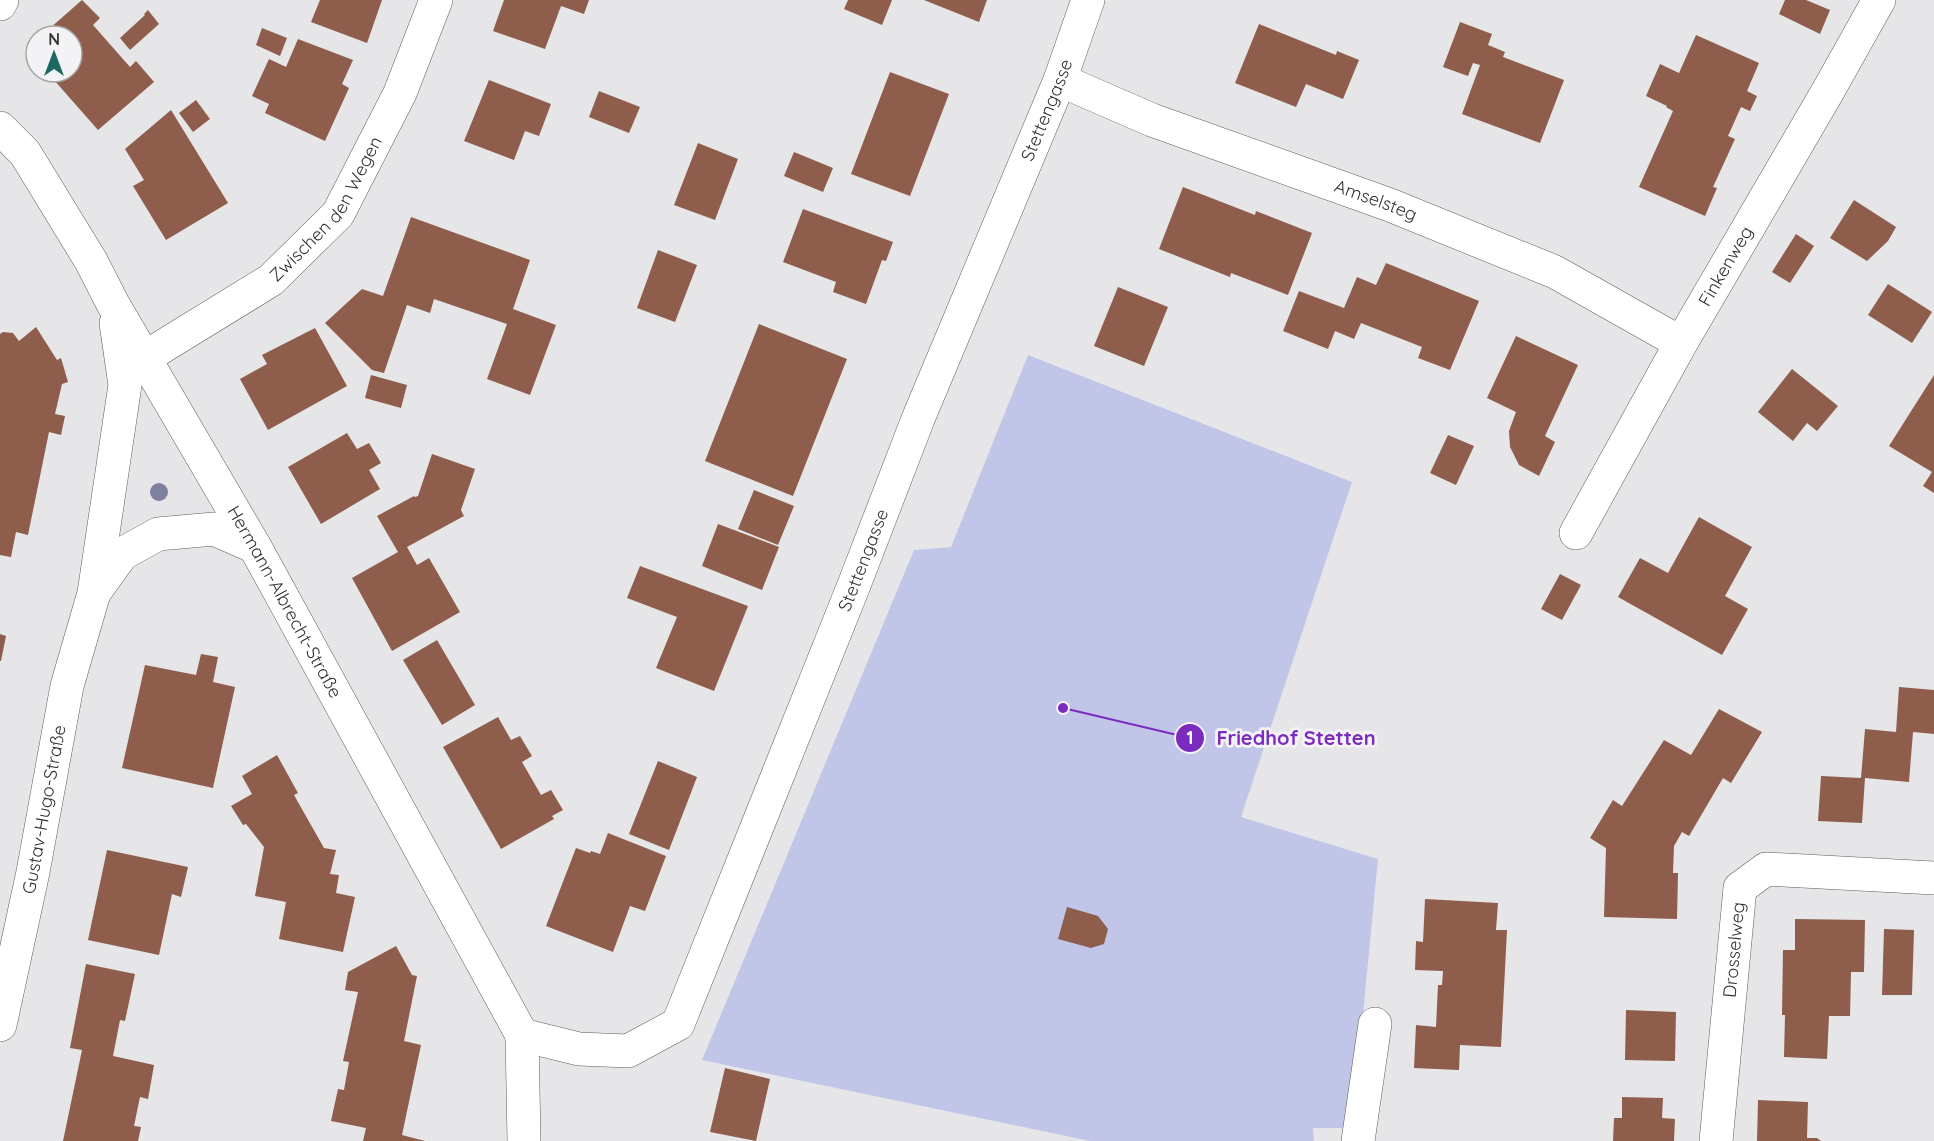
<svg xmlns="http://www.w3.org/2000/svg" width="1934" height="1141" viewBox="0 0 1934 1141" font-family="Quicksand,sans-serif">
<style>
.green{fill:#c1c6e9}
.building{fill:#8e5d4c}
.lines{fill:none;stroke-linecap:round;stroke-linejoin:round}
.street-casing{stroke:#5d5d5f;stroke-width:34}
.street{stroke:#fff;stroke-width:33}
.tree{fill:#7f7fa0}
.labels{text-anchor:middle;stroke-width:6;stroke-linejoin:round;paint-order:stroke}
.street-label{font-size:18px;fill:#323232;stroke:#f3f3f5}
.leader{fill:none;stroke:#7b2cbf;stroke-width:2}
.callout-dot{fill:#7b2cbf;stroke:#f3f3f5;stroke-width:2}
.mark-label{font-size:18px;text-anchor:middle;font-weight:bold;fill:#fff}
.callout-label{font-size:20px;text-anchor:middle;font-weight:bold;fill:#7b2cbf;stroke:#f3f3f5;stroke-width:6;stroke-linejoin:round;paint-order:stroke}
</style>
<rect width="100%" height="100%" fill="#e6e6e8"/>
<polygon class="green" points="1028,355 1352,482 1241,817 1378,859 1352,1128 1313,1128 1314,1141 1090,1141 702,1060 914,550 951,547"/>
<g class="building">
<polygon points="82,0 100,18 93,25 130,67 136,61 154,82 98,130 47,72 72,72 72,36 41,36"/>
<polygon points="320,0 382,0 367,43 311,22"/>
<polygon points="504,0 589,0 584,14 561,6 545,49 493,31"/>
<polygon points="848,0 892,0 882,25 844,9"/>
<polygon points="924,0 987,0 979,22"/>
<polygon points="1785,0 1806,0 1830,10 1820,34 1779,14"/>
<polygon points="148,10 159,24 130,50 120,38 145,15 144,14"/>
<polygon points="1460,22 1492,34 1488,45 1505,52 1503,57 1564,80 1540,143 1462,114 1480,65 1473,63 1468,76 1443,67"/>
<polygon points="1259,24 1336,55 1337,51 1359,60 1343,99 1306,84 1296,107 1235,83"/>
<polygon points="262,28 287,38 280,56 256,45"/>
<polygon points="1696,35 1759,63 1747,91 1757,96 1750,111 1741,107 1728,136 1735,139 1713,187 1717,188 1705,216 1639,187 1673,111 1666,107 1667,106 1646,96 1660,64 1679,73"/>
<polygon points="298,39 353,60 342,84 349,88 325,141 265,113 269,104 252,96 269,59 286,67"/>
<polygon points="36,40 36,59 27,49"/>
<polygon points="890,72 949,94 910,196 851,174"/>
<polygon points="489,80 551,104 539,136 525,131 514,160 464,141"/>
<polygon points="599,91 640,107 629,133 589,117"/>
<polygon points="196,100 210,119 193,132 179,113"/>
<polygon points="171,110 228,203 166,240 133,186 144,180 125,149"/>
<polygon points="698,143 738,159 715,220 674,205"/>
<polygon points="794,152 833,168 823,192 784,176"/>
<polygon points="1183,187 1255,215 1256,211 1312,233 1288,295 1231,273 1230,277 1159,249"/>
<polygon points="1854,200 1896,227 1888,241 1867,261 1830,238"/>
<polygon points="803,209 893,242 886,261 882,260 866,304 833,292 836,282 783,262"/>
<polygon points="411,217 530,260 513,309 556,325 530,395 487,379 507,324 434,299 430,313 407,305 384,373 372,370 325,323 362,289 383,296"/>
<polygon points="1796,234 1814,246 1790,283 1772,272"/>
<polygon points="658,250 697,265 675,322 637,308"/>
<polygon points="1386,263 1479,301 1450,370 1418,358 1422,347 1361,323 1354,339 1335,331 1328,349 1283,331 1299,291 1344,308 1357,277 1376,285"/>
<polygon points="1888,284 1932,312 1912,343 1868,315"/>
<polygon points="1118,287 1168,307 1144,366 1094,346"/>
<polygon points="759,324 847,359 793,496 705,461"/>
<polygon points="36,327 57,360 61,358 68,382 62,384 55,414 65,416 61,435 49,432 28,535 16,532 11,557 0,555 0,334 3,332 13,333 19,341"/>
<polygon points="315,328 347,386 268,430 240,379 267,364 262,355"/>
<polygon points="1516,336 1578,365 1545,436 1555,442 1539,476 1519,465 1510,447 1509,431 1516,412 1487,398"/>
<polygon points="1792,369 1838,406 1817,431 1807,423 1793,441 1758,412"/>
<polygon points="371,375 407,385 401,408 365,398"/>
<polygon points="1934,375 1934,493 1923,486 1932,472 1889,446"/>
<polygon points="347,433 357,449 369,443 381,463 369,470 380,489 321,524 288,467"/>
<polygon points="1448,435 1474,446 1456,485 1430,473"/>
<polygon points="432,454 475,469 461,510 464,516 407,547 417,565 429,558 460,612 392,651 352,578 398,552 377,516 414,496 415,497 418,496"/>
<polygon points="754,490 794,506 778,545 738,529"/>
<polygon points="1699,517 1752,547 1725,596 1748,609 1722,655 1618,597 1640,558 1668,573"/>
<polygon points="718,524 779,547 762,590 702,566"/>
<polygon points="640,566 748,606 714,691 656,668 677,617 627,598"/>
<polygon points="1560,574 1581,585 1562,620 1541,609"/>
<polygon points="0,634 6,636 1,661 0,661"/>
<polygon points="437,640 475,705 442,725 403,660"/>
<polygon points="201,654 218,657 213,682 235,687 213,788 122,768 145,665 196,675"/>
<polygon points="1899,687 1934,690 1934,734 1913,732 1909,782 1865,778 1862,823 1818,821 1821,776 1861,778 1865,729 1896,732"/>
<polygon points="1719,709 1762,732 1731,783 1723,778 1689,836 1682,832 1674,846 1673,873 1678,873 1677,919 1604,917 1606,848 1590,838 1613,800 1622,806 1664,740 1691,755"/>
<polygon points="498,717 511,740 520,736 532,756 522,762 541,795 551,790 563,810 552,816 554,819 501,849 443,747"/>
<polygon points="277,755 298,793 294,795 324,848 336,850 330,874 339,875 336,893 355,897 343,952 279,939 286,902 255,896 264,847 246,824 243,825 231,806 252,794 242,776"/>
<polygon points="658,761 697,777 669,850 629,834"/>
<polygon points="608,833 666,856 645,911 630,906 613,952 546,926 576,848 590,853 591,851 600,854"/>
<polygon points="107,850 188,867 181,897 172,894 159,955 88,940"/>
<polygon points="1425,899 1498,903 1496,930 1507,930 1501,1047 1460,1045 1459,1070 1414,1068 1416,1025 1436,1027 1438,985 1442,985 1443,971 1415,970 1416,941 1423,942"/>
<polygon points="1067,907 1098,916 1108,929 1104,944 1091,948 1058,939"/>
<polygon points="1795,919 1865,920 1864,972 1851,972 1850,1016 1829,1016 1827,1059 1784,1057 1785,1015 1782,1015 1783,950 1795,950"/>
<polygon points="1884,929 1914,930 1912,995 1882,995"/>
<polygon points="396,946 412,975 417,976 404,1041 421,1045 402,1135 425,1141 363,1141 366,1128 331,1121 338,1089 344,1090 349,1062 343,1061 358,992 345,990 348,972"/>
<polygon points="86,964 135,974 125,1021 120,1020 113,1056 154,1065 148,1099 140,1097 134,1126 141,1127 138,1141 63,1141 82,1050 70,1048"/>
<polygon points="1626,1010 1676,1012 1675,1061 1625,1060"/>
<polygon points="725,1068 770,1079 756,1141 710,1132"/>
<polygon points="1622,1097 1663,1098 1662,1118 1675,1119 1674,1141 1613,1141 1614,1118 1622,1118"/>
<polygon points="1758,1100 1808,1102 1807,1138 1817,1138 1821,1141 1757,1141"/>
</g>
<g class="lines">
<defs>
<g id="street">
<polyline points="0,4 2,0"/>
<path id="s1" d="M 1060,80 L 1152,120 L 1390,205 L 1555,272 L 1681,343"/>
<path id="s2" d="M 0,128 L 25,153 L 91,261 L 113,304 L 255,547 L 522,1035 L 579,1049 L 628,1051 L 678,1024 L 854,585 L 918,419 L 1060,80 L 1088,0"/>
<path id="s3" d="M 144,358 L 271,280 L 338,214 L 400,93 L 436,0"/>
<path id="s4" d="M 1576,533 L 1681,343 L 1828,91 L 1879,0"/>
<polyline points="96,590 122,554 158,534 214,529 255,547"/>
<path id="s5" d="M 0,1025 L 33,872 L 67,686 L 94,593 L 125,385 L 116,323"/>
<polyline points="522,1035 524,1141"/>
<polyline points="1358,1141 1375,1024"/>
<path id="s6" d="M 1716,1141 L 1740,888 L 1766,869 L 1934,878"/>
</g>
</defs>
<use href="#street" class="street-casing"/>
<use href="#street" class="street"/>
</g>
<circle class="tree" cx="159" cy="492" r="9"/>
<g class="labels">
<g class="street-label">
<text dy="6" stroke="none"><textPath href="#s2" startOffset="2198">Stettengasse</textPath></text>
<text dy="6" stroke="none"><textPath href="#s1" startOffset="338">Amselsteg</textPath></text>
<text dy="6" stroke="none"><textPath href="#s3" startOffset="240">Zwischen den Wegen</textPath></text>
<text dy="6" stroke="none"><textPath href="#s4" startOffset="306">Finkenweg</textPath></text>
<text dy="6" stroke="none"><textPath href="#s2" startOffset="1712">Stettengasse</textPath></text>
<text dy="6" stroke="none"><textPath href="#s2" startOffset="554">Hermann-Albrecht-Straße</textPath></text>
<text dy="6" stroke="none"><textPath href="#s5" startOffset="220">Gustav-Hugo-Straße</textPath></text>
<text dy="6" stroke="none"><textPath href="#s6" startOffset="192">Drosselweg</textPath></text>
</g>
</g>
<path class="leader" d="M1063 708L1190 738"/>
<g class="callout-dot">
<circle cx="1063" cy="708" r="6"/>
<circle cx="1190" cy="738" r="15"/>
</g>
<g class="mark-label">
<text x="1190" y="744">1</text>
</g>
<g class="callout-label">
<text x="1296" y="745">Friedhof Stetten</text>
</g>
<g transform="translate(54 54)"><circle r="28" fill="#f3f3f5" stroke="#a6a6a7" stroke-width="1.5"/>
<path d="M0-4.5L10 22L0 15L-10 22Z" fill="#1d6862"/>
<text y="-9" font-size="16" font-weight="bold" text-anchor="middle" fill="#323232">N</text>
</g>
</svg>
